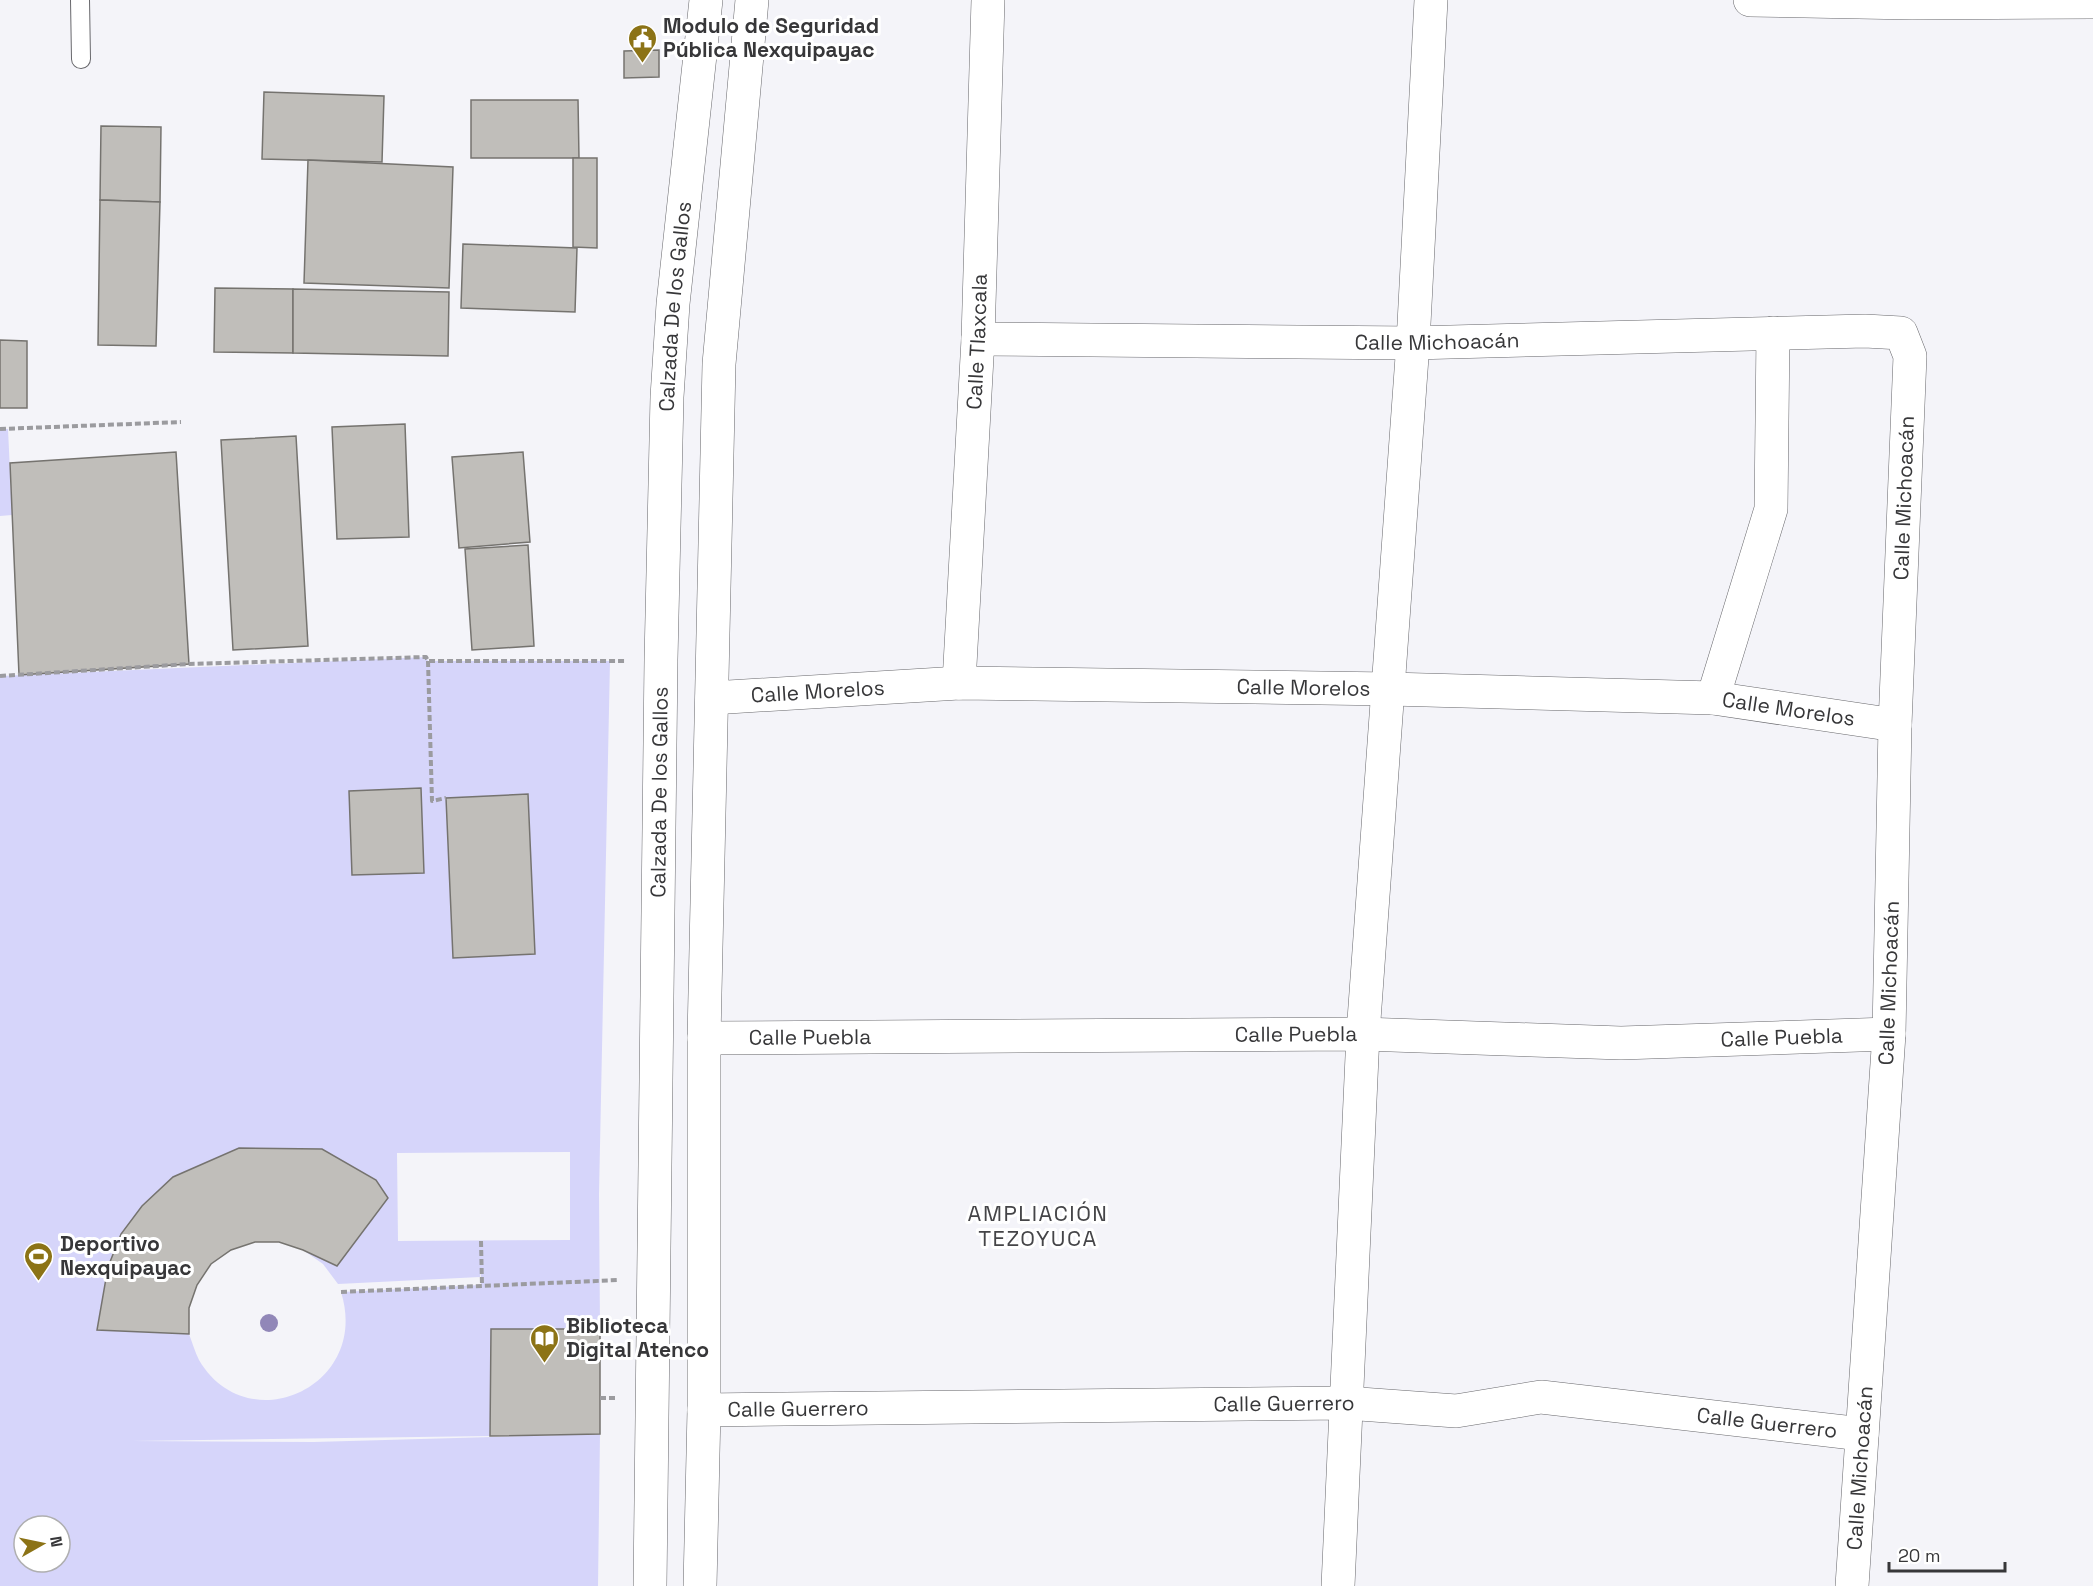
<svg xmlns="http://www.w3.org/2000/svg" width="2093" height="1586" viewBox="0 0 2093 1586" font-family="'Space Grotesk',sans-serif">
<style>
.green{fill:#d6d5fa;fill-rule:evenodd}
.building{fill:#c0beba;stroke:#75736f;stroke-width:1.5}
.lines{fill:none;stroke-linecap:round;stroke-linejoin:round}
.service-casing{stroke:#68686c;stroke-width:20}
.minor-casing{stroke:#68686c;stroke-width:34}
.secondary-casing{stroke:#68686c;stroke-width:34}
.path{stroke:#9b9b9f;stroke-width:4;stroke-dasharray:6 3;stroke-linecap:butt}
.service{stroke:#fff;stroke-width:18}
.minor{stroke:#fff;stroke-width:33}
.secondary{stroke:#fff;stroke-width:33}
.tree{fill:#9187b8}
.labels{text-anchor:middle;stroke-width:6;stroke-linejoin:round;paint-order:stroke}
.poi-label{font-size:21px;font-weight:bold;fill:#373739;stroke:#fff;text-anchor:start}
.street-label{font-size:21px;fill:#373739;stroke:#fff}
.neighbourhood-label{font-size:22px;letter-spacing:1.5px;fill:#454548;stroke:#fff}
</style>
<rect width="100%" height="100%" fill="#f4f4f9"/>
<g class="green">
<polygon points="0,429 8,429 12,515 0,516"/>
<path d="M 426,657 L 428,661 L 610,661 L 599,1194 L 600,1329 L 492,1330 L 490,1436 L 132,1441 L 314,1442 L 600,1434 L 598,1586 L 0,1586 L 0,676 ZM 322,1149 L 376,1180 L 388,1198 L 337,1266 L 303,1250 L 323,1264 L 338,1284 L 480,1277 L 481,1270 L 481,1285 L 341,1292 C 371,1387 247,1442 199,1360 C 195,1352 192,1342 189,1334 L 97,1330 L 108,1267 ZM 570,1152 L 570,1240 L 398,1241 L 397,1153 ZM 24,1526 L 60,1526 L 60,1562 L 24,1562 Z"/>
</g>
<g class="building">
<polygon points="659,50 659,77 624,78 624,51"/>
<polygon points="264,92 384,96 382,162 262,159"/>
<polygon points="471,100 578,100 579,158 471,158"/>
<polygon points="101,126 161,127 160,202 100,200"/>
<polygon points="573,158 597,158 597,248 573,247"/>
<polygon points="308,160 453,167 449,288 304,283"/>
<polygon points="100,200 160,202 156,346 98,345"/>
<polygon points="463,244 577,248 575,312 461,308"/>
<polygon points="215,288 293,289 293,353 214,352"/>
<polygon points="293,289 449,292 448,356 293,353"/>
<polygon points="0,340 27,341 27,408 0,408"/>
<polygon points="405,424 409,537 337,539 332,427"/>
<polygon points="296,436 308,646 233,650 221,440"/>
<polygon points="176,452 189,664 19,675 10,463"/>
<polygon points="523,452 530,542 459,548 452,457"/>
<polygon points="528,545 534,646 472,650 465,549"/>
<polygon points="421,788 424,873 352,875 349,791"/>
<polygon points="528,794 535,954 453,958 446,798"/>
<polygon points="239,1148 322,1149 376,1180 388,1198 337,1266 303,1250 279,1242 255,1242 231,1250 211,1264 197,1285 189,1308 189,1334 97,1330 108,1267 121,1234 142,1206 173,1177"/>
<polygon points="491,1329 600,1329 600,1434 490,1436"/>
</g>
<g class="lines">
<defs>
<polyline id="service" points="80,0 81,59"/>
<g id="minor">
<polyline points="1750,0 1912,3 2093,2"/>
<path id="s1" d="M 978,339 L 1413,343 L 1865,331 L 1901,333 L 1910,356 L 1895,725 L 1889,1034 L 1852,1586"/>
<path id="s2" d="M 959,683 L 978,339 L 988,0"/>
<path id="s3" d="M 712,698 L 959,683 L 1390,689 L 1713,698 L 1895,725"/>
<polyline points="1713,698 1771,509 1773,333"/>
<path id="s4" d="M 704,1038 L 1363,1034 L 1621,1043 L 1889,1034"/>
<path id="s5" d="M 704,1410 L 1346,1403 L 1456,1411 L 1541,1397 L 1862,1434"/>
<polyline points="1338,1586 1363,1034 1413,343 1431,0"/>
</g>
<g id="secondary">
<path id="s6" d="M 650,1586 L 661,660 L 667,397 L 673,304 L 706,0"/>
<polyline points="700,1586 704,1410 704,1038 719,364 752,0"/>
</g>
</defs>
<use href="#service" class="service-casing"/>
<use href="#minor" class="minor-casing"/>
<use href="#secondary" class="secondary-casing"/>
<g class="path">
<polyline points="0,429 181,422"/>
<polyline points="428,661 432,801 446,798"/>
<polyline points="0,676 189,664 426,657 428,661 625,661"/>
<polyline points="481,1241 482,1285"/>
<polyline points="341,1292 619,1280"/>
<polyline points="600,1398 617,1398"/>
</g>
<use href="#service" class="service"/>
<use href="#minor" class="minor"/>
<use href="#secondary" class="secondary"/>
</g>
<circle class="tree" cx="269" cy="1323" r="9"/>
<defs>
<symbol id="civic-pin" viewBox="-11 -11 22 30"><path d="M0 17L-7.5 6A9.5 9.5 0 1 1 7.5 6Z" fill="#8c7316" stroke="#fff"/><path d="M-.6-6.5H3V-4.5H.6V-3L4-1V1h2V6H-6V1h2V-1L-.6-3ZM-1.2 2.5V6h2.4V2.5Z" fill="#fff"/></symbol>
<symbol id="stadium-pin" viewBox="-11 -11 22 30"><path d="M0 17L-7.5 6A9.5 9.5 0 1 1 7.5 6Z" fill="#8c7316" stroke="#fff"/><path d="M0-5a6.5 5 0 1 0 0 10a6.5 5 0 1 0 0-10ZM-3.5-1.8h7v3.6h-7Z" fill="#fff"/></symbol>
<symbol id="library-pin" viewBox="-11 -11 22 30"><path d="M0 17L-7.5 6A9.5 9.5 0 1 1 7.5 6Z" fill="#8c7316" stroke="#fff"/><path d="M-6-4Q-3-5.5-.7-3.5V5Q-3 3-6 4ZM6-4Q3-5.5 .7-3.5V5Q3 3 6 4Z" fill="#fff"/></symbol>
</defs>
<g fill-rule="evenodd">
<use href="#civic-pin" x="626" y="22" width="33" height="45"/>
<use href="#stadium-pin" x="22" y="1240" width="33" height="45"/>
<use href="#library-pin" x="528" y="1322" width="33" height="45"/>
</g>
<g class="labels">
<g class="poi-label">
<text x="663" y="33">Modulo de Seguridad<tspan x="663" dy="24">Pública Nexquipayac</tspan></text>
<text x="60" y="1251">Deportivo<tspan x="60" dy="24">Nexquipayac</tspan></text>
<text x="566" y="1333">Biblioteca<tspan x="566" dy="24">Digital Atenco</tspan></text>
</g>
<g class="street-label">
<text dy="7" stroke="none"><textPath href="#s6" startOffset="1280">Calzada De los Gallos</textPath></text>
<text dy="7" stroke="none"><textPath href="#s1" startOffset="459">Calle Michoacán</textPath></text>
<text dy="7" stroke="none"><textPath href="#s2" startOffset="342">Calle Tlaxcala</textPath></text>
<text transform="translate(1904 498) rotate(-88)" y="7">Calle Michoacán</text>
<text dy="7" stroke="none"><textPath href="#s3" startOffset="592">Calle Morelos</textPath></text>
<text dy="7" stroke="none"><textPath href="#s3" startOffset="106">Calle Morelos</textPath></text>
<text dy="7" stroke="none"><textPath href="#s3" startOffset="1078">Calle Morelos</textPath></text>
<text dy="7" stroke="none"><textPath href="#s6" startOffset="794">Calzada De los Gallos</textPath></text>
<text transform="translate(1889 983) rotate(-88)" y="7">Calle Michoacán</text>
<text dy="7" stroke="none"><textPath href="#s4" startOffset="592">Calle Puebla</textPath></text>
<text dy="7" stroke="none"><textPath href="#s4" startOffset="1078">Calle Puebla</textPath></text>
<text dy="7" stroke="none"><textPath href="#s4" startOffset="106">Calle Puebla</textPath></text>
<text dy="7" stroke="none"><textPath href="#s5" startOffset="580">Calle Guerrero</textPath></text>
<text dy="7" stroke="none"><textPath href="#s5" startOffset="94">Calle Guerrero</textPath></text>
<text dy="7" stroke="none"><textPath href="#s5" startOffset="1066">Calle Guerrero</textPath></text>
<text transform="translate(1860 1468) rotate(-86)" y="7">Calle Michoacán</text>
</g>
<g class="neighbourhood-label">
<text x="1038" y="1221">AMPLIACIÓN<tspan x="1038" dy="25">TEZOYUCA</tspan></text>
</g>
</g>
<g transform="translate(42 1544) rotate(81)"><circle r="28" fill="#ffffff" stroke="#afafb0" stroke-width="1.5"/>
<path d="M0-4.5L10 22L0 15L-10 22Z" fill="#8c7316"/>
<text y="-9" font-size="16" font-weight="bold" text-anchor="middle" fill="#373739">N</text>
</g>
<path d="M1889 1562v9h116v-9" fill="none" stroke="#373739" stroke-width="3"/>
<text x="1898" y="1562" font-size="18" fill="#373739" stroke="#ffffff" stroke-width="4.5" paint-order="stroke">20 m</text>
</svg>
